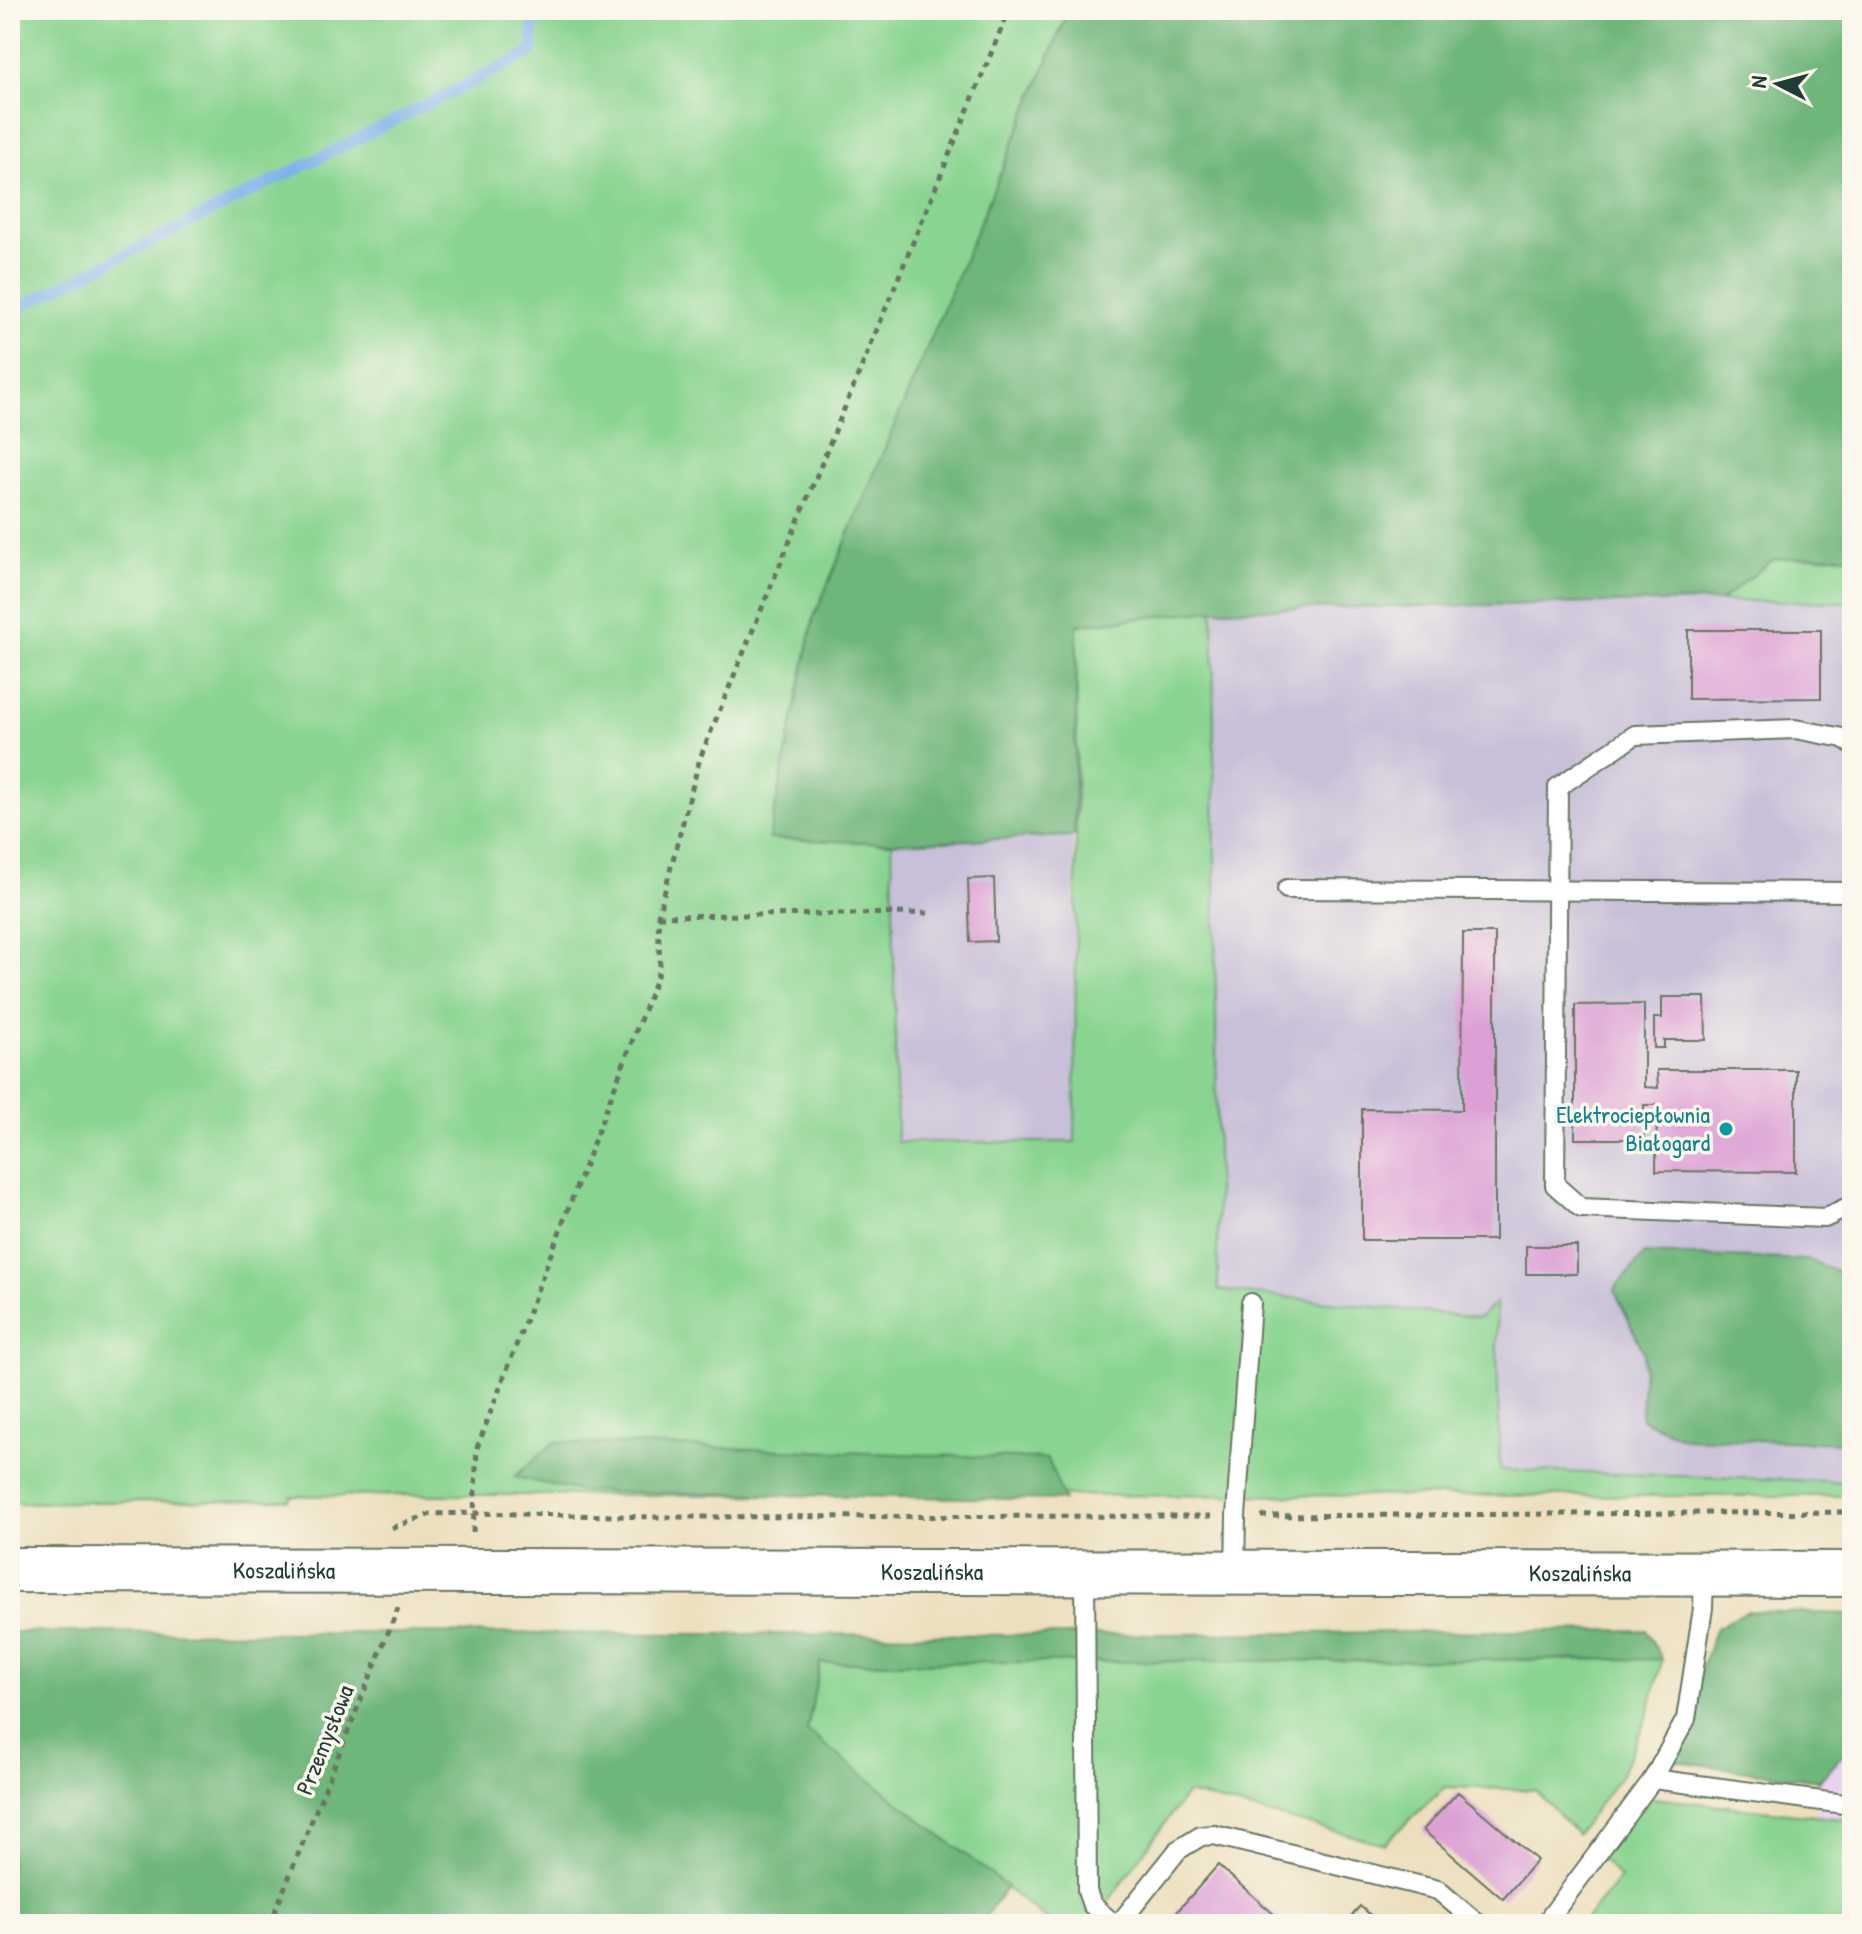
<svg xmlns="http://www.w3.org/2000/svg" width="1862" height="1934" viewBox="0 0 1862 1934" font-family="'Patrick Hand',sans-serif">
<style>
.built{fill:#e7d2ef}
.industrial{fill:#c8bfd8}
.green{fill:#89d490;stroke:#548862;stroke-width:2}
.forest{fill:#6eb67a;stroke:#467a57;stroke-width:2}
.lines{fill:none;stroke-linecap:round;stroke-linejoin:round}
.stream{stroke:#7eb0ea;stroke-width:11}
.building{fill:#dda0d5}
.service-casing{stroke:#677664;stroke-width:22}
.tertiary-casing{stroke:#677664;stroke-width:48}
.path{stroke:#677664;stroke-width:5;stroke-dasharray:6 6;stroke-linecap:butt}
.service{stroke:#fff;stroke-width:18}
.tertiary{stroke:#fff;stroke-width:44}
.culture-dot{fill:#0f9aa8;stroke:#fbf7ec;stroke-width:3}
.labels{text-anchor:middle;stroke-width:7;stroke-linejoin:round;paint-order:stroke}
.culture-label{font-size:24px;fill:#0d838f;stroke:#fbf7ec;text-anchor:end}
.street-label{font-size:24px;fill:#1f3d34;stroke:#fbf7ec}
</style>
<rect width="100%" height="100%" fill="#fbf7ec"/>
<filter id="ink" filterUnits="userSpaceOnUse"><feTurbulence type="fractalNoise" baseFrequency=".0125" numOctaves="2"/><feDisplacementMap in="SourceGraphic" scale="16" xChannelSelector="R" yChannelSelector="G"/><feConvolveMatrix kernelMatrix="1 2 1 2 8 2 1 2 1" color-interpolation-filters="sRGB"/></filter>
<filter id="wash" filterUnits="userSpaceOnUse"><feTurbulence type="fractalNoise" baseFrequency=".006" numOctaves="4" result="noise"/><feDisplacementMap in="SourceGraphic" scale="32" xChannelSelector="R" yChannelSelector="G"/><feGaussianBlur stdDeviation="1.8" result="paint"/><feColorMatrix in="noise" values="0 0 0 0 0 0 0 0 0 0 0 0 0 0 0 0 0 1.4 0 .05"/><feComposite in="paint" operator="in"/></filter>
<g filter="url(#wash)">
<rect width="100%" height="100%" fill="#ecdfbd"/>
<polygon class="built" points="1852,1746 1852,1820 1817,1816 1819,1781"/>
<g class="industrial">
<polygon points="1720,601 1852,602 1852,1482 1499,1470 1495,1304 1479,1318 1218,1290 1213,610"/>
<polygon points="1074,836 1075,1143 897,1142 892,843"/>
</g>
<g class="green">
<polygon points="10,10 1069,10 814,617 769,838 892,843 897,1142 1075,1142 1077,625 1213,610 1218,1290 1479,1318 1496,1303 1500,1470 1852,1482 1852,1496 429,1495 291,1496 289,1500 10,1503"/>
<polygon points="1852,555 1852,602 1720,601 1774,559"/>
<polygon points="1662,1659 1649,1713 1620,1776 1577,1834 1535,1790 1445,1787 1384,1844 1187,1793 1092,1924 1052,1924 807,1731 820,1663"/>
<polygon points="1644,1797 1852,1820 1852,1924 1582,1924 1620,1878 1600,1857"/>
</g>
<g class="forest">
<polygon points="1069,10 1852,10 1852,555 1774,559 1720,601 1213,610 1077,625 1074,836 892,843 769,839 814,617"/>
<polygon points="1645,1254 1809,1260 1852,1277 1852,1443 1683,1438 1641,1419 1644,1353 1614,1289"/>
<polygon points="555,1442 1048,1459 1064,1500 580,1491 514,1477"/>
<polygon points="1747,1611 1852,1614 1852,1746 1819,1781 1668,1760 1716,1628"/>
<polygon points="1646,1630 1662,1659 820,1663 807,1731 1007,1887 980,1924 10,1924 10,1632 1065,1635"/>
</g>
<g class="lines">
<polyline class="stream" points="10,312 532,52 534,10"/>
</g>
<g id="blocks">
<g class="building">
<polygon points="1688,630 1821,630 1821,698 1688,699"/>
<polygon points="994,878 996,941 970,942 968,879"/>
<polygon points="1463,933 1495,933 1495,1240 1362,1240 1362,1109 1462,1110"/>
<polygon points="1662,997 1705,997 1706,1040 1664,1040 1664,1048 1654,1048 1654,1018 1662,1018"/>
<polygon points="1644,1004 1644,1087 1658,1088 1657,1070 1796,1070 1796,1172 1656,1171 1657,1105 1644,1105 1644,1139 1575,1139 1575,1005"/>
<rect x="1526" y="1246" width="51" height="28"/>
<polygon points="1458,1792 1537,1860 1503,1899 1423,1830"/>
<polygon points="1218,1865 1285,1924 1166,1924"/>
<polygon points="1360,1906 1381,1924 1345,1924"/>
</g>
</g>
</g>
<g filter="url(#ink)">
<use href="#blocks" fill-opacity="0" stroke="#677664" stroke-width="2"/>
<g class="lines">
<defs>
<g id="service">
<polyline points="1852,744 1843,738 1795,729 1635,735 1558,787 1555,1185 1581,1208 1825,1218 1852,1205"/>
<polyline points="1287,889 1852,892"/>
<polyline points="1085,1573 1087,1891 1092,1905 1114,1924"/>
<polyline points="1235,1574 1236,1516 1251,1303"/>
<polyline points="1653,1779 1852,1805"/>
<polyline points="1119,1924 1178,1850 1201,1836 1214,1835 1438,1890 1478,1924"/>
<polyline points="1545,1924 1653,1779 1686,1719 1703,1608 1704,1573"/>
</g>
<g id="tertiary">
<path id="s1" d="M 10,1570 L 1852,1574"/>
</g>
</defs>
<use href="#service" class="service-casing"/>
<use href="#tertiary" class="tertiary-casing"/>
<g class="path">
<polyline points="658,916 930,913"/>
<polyline points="1261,1516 1852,1512"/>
<polyline points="392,1528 431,1514 474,1513 658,1517 1211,1516"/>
<polyline points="473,1532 477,1448 660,968 658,916 700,758 1009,10"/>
<polyline points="270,1924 398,1608"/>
</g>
<use href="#service" class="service"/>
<use href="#tertiary" class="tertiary"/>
</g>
</g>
<circle class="culture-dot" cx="1726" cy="1129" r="8"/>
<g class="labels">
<g class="culture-label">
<text x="1710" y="1123">Elektrociepłownia<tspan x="1710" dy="28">Białogard</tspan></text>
</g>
<g class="street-label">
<text dy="8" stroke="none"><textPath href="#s1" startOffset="274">Koszalińska</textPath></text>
<text dy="8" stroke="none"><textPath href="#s1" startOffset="922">Koszalińska</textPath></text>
<text dy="8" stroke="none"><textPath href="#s1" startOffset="1570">Koszalińska</textPath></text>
<text transform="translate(325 1740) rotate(-68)" y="8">Przemysłowa</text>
</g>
</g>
<rect width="1862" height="1934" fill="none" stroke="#fbf7ec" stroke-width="40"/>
<g transform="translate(1778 84) rotate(276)" stroke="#fbf7ec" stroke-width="6" paint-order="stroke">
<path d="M0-6L14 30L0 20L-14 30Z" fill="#1f3d34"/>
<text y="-12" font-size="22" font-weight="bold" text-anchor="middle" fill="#1f3d34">N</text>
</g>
</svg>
